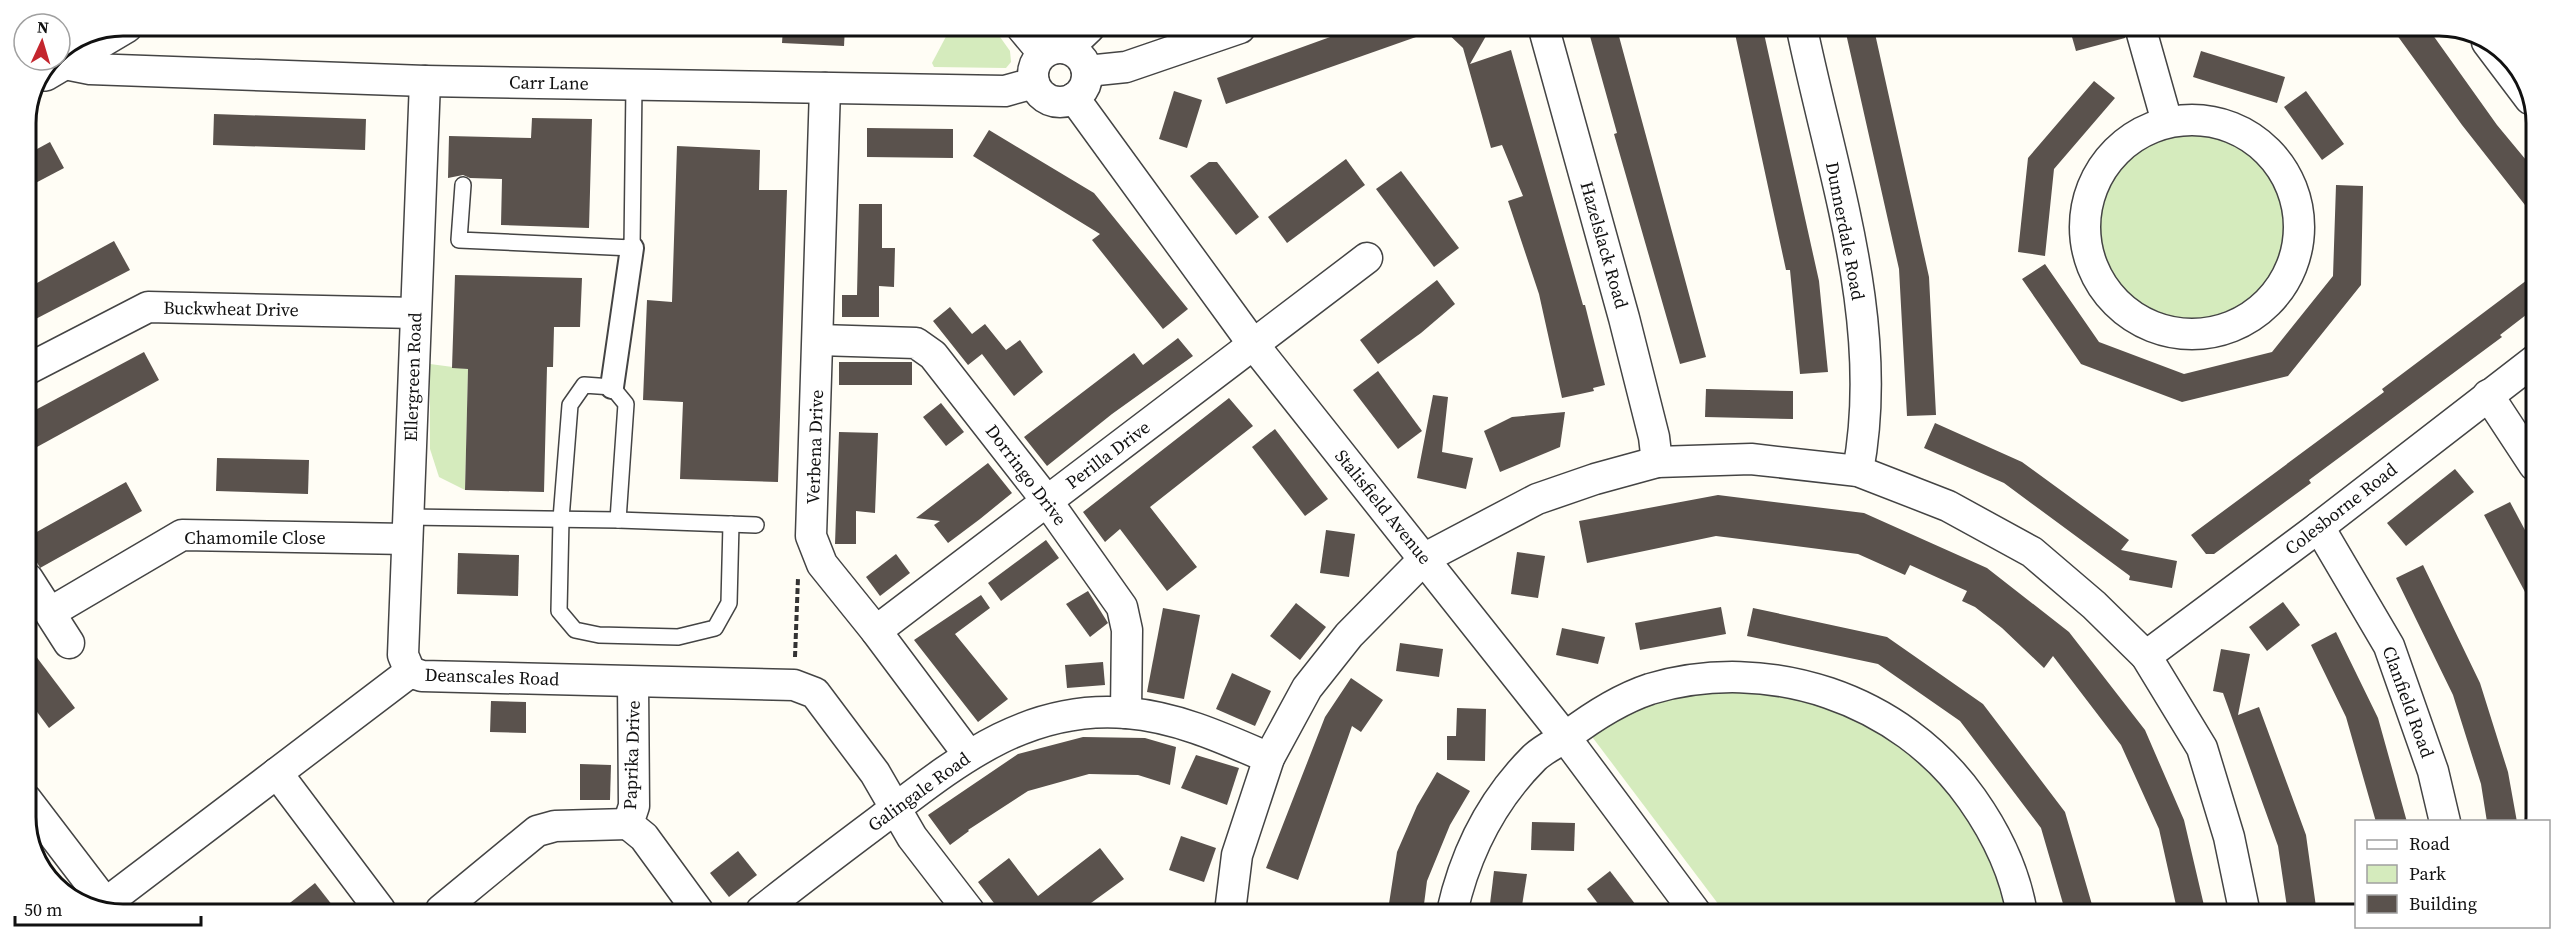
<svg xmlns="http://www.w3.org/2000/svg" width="2562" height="940" viewBox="0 0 2562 940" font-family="'Source Serif 4',serif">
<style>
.green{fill:#d5ebbd}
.building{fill:#5a524d}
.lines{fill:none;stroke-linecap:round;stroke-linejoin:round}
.service-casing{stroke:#444;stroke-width:18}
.pedestrian-casing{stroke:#444;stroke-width:26}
.minor-casing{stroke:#444;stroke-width:33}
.tertiary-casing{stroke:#444;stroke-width:36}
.path{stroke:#333;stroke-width:4;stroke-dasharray:6 3;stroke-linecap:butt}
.service{stroke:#fff;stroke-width:15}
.pedestrian{stroke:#fff;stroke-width:22}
.minor{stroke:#fff;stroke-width:30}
.tertiary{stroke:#fff;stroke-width:33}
.labels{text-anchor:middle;stroke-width:6;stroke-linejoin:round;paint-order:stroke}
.street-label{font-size:18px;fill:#111;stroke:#fff}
.rim{fill:none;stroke:#111;stroke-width:3}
</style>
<rect width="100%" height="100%" fill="#fffdf5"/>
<g class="green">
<polygon points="951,27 993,27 1010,51 1011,62 1006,68 934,67 932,63"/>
<circle cx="2193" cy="225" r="97"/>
<polygon points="430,364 468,369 465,490 439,477 430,449"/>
<polygon points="1758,689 1843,708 1915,752 1985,836 2012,914 1725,913 1593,738 1592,731 1607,720 1679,693"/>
</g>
<g class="building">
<polygon points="783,27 845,27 844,46 782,43"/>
<polygon points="1355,28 1432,28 1433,31 1226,104 1217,78"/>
<polygon points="1442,28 1490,29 1470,64 1511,50 1583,305 1585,305 1605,385 1593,388 1594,391 1562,398 1539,294 1508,201 1523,196 1502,145 1491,148 1463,48"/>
<polygon points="1588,29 1617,29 1706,357 1680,364 1614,134 1617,133"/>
<polygon points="1734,29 1763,29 1819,281 1828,372 1800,374 1790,270 1786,270"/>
<polygon points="1845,29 1874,29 1929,277 1936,415 1907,416 1899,269"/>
<polygon points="2070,30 2124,30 2125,38 2076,51"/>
<polygon points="2394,31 2430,31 2497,125 2536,172 2536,219 2462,125"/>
<polygon points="2201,51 2285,77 2277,103 2193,77"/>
<polygon points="2094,81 2115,98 2054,169 2045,256 2018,252 2028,158"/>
<polygon points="1174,91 1202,100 1187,148 1159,139"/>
<polygon points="2306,91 2344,144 2322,160 2284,107"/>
<polygon points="214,114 366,119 365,150 213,145"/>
<polygon points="532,118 592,119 589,228 501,225 502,179 470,178 463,175 448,178 449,136 531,138"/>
<polygon points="867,128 953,129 953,158 867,157"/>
<polygon points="989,130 1094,193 1188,309 1163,329 1092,240 1100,234 973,156"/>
<polygon points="50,142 64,168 26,188 26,155"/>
<polygon points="677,146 760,150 759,190 787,190 778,482 680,479 683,402 643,400 647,300 672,302"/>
<polygon points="1346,159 1365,185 1287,243 1268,217"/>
<polygon points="1209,162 1217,162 1259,217 1236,235 1190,176"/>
<polygon points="1401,171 1459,248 1434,267 1376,189"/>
<polygon points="2336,185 2363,186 2361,285 2288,376 2182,402 2081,364 2022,279 2045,264 2099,342 2184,374 2272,352 2333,276"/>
<polygon points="859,204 882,204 882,248 895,248 894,287 879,286 879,317 842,317 842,295 857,295"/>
<polygon points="114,241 130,270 26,324 26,289"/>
<polygon points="2535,274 2535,308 2500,335 2502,337 2309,480 2311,483 2214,554 2206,554 2191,535 2384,392 2382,389"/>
<polygon points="455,275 582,278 580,327 554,327 553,367 547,367 544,492 465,490 468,369 452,368"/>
<polygon points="1437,280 1455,304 1421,333 1378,364 1360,340"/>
<polygon points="950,307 972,334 985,324 1006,350 1020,340 1043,372 1014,396 982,354 968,365 933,321"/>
<polygon points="1178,338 1193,356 1112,414 1047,466 1024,437 1134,353 1143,365"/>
<polygon points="144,352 159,380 26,453 26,415"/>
<rect x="839" y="362" width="73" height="23"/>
<polygon points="1378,371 1422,431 1398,449 1353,390"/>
<polygon points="1706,389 1793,391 1793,419 1705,417"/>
<polygon points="1433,395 1448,397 1442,452 1473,458 1466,489 1417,478"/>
<polygon points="1229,398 1253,426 1150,507 1197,567 1167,591 1120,529 1105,542 1083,512"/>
<polygon points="941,403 964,432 946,446 923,417"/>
<polygon points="1565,412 1560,447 1500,472 1484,431 1512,417"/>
<polygon points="1935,423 2022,462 2129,540 2121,550 2177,561 2172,588 2129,580 2130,576 2004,483 1924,448"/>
<polygon points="1275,429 1328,499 1305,516 1252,447"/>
<polygon points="839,432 878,433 875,513 856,511 856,544 835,544"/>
<polygon points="217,458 309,460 308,494 216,491"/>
<polygon points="988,463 1012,493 980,519 948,543 934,525 940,521 916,518"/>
<polygon points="2455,469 2474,492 2406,546 2387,523"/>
<polygon points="126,482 142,511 40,568 39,566 26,543 26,538"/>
<polygon points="1718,495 1864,513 1987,568 2069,632 2145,730 2184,820 2206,914 2178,914 2159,829 2121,745 2053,656 2044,668 2002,628 1975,607 1962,601 1967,591 1910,565 1905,575 1858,554 1716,536 1587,563 1579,521"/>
<polygon points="2510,502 2533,545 2533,607 2484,515"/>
<polygon points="1326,530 1355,534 1349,577 1320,573"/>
<polygon points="1046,540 1059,558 1001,601 988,583"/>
<polygon points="1517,552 1545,556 1538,598 1511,594"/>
<polygon points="458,553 519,555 518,596 457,594"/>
<polygon points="896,554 910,573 880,596 866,577"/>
<polygon points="2423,565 2480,683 2508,772 2517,822 2487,822 2481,784 2453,695 2396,578"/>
<polygon points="1088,591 1108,623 1090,637 1066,604"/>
<polygon points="981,595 990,608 955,634 1008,699 978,722 914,640"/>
<polygon points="2283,602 2300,625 2267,651 2249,627"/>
<polygon points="1296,603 1326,627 1300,660 1270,636"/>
<polygon points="1721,607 1726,634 1640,650 1635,623"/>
<polygon points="1163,608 1200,615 1184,699 1147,692"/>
<polygon points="1753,608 1887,637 1983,704 2065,812 2093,908 2066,914 2041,828 1960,721 1878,664 1747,636"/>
<polygon points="1562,628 1605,637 1598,664 1556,655"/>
<polygon points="2336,632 2378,718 2407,822 2376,822 2346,717 2311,645"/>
<polygon points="26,643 75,708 49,728 26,697"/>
<polygon points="1400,643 1443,649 1439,677 1396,671"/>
<polygon points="2221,649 2250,654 2238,715 2259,707 2306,835 2317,914 2288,914 2278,846 2223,693 2213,691"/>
<polygon points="1103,662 1105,685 1067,688 1065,665"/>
<polygon points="1232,673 1271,691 1255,726 1216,709"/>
<polygon points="1351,678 1383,700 1361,732 1352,726 1298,880 1266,868 1325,717"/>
<polygon points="491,701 526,702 526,733 490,732"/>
<polygon points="1457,708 1486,709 1485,761 1447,760 1447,736 1456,736"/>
<polygon points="1083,737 1145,738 1176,747 1170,785 1138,775 1089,774 1028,791 968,830 969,831 950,845 928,815 1018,754"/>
<polygon points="1196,755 1239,768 1227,805 1181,788"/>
<polygon points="580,764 611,765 610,800 580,800"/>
<polygon points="1437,772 1470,791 1450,825 1427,881 1423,912 1388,910 1397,852 1417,806"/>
<polygon points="1532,822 1575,823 1574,851 1531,850"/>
<polygon points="1181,836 1216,848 1204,882 1169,870"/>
<polygon points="1100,848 1124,879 1080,911 1000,911 978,882 1009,858 1038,896"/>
<polygon points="738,851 757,875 729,897 710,873"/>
<polygon points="1494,871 1527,874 1521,912 1489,912"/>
<polygon points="1610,871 1623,888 1642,913 1605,913 1587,889"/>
<polygon points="315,883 336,910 281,910"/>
</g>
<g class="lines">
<defs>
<g id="service">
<polyline points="463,185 459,240 632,248 634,85"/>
<polyline points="408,517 618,520 756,525"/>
<polyline points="618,520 626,404 612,387 584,385 570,405 561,519 559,611 575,630 599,635 678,637 715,628 729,603 731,524"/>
</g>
<polyline id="pedestrian" points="612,387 632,248"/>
<g id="minor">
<polyline points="1022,28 1043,53"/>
<polyline points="1544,29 1624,318 1654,437 1657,462"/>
<path d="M 1802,29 C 1832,173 1886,323 1858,471"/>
<polyline points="2141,30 2167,122"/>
<polyline points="2487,42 2530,99"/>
<circle cx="1060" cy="75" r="27"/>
<polyline points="1068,48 1089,28"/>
<polyline points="65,64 90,69 425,81 1005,91 1034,83"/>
<polyline points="1087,71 1126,67 1240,28"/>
<polyline points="825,88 811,536 822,564 876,631 968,754"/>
<polyline points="1074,98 1253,344 1565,737 1696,913"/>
<circle cx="2192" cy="227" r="107"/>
<polyline points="819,340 916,343 933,355 1047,501 1122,607 1127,630 1126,713"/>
<polyline points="26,370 148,307 415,313"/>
<polyline points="2488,395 2534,465"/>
<polyline points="2319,527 2389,646 2433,771 2445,822"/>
<polyline points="28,579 69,643"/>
<polyline points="51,612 182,535 407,539"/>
<polyline points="876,631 1367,258"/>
<polyline points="2146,656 2319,527 2535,360"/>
<polyline points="410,672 403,655 425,81"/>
<polyline points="633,682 634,806 628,824 644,837 698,911"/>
<polyline points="277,773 380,910"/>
<polyline points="26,799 110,909"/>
<polyline points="98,909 410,672 422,676 794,685 815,693 875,773 912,837 969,911"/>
<polyline points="441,910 537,831 555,826 628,824"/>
<path d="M 761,911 C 800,880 840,850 880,820 C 955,763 1026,704 1127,713 C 1177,717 1223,738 1269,758"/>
<polyline points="1230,912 1237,855 1269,758 1307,688 1349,635 1425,558 1537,499 1595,479 1657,462 1751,459 1858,471 1948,506 2032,552 2094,605 2146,656 2202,748 2229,837 2245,914"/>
<path d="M 1452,912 C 1465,854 1491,801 1534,758 C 1543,749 1557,743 1567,736 C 1592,717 1620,699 1650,689 C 1768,654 1901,698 1972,799 C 1996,833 2015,872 2022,914"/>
</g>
<polyline id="tertiary" points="45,74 126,26"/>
</defs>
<use href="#service" class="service-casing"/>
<use href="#pedestrian" class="pedestrian-casing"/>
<use href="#minor" class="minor-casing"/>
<use href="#tertiary" class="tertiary-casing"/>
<polyline class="path" points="795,657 798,578"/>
<use href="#service" class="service"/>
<use href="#pedestrian" class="pedestrian"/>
<use href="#minor" class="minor"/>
<use href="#tertiary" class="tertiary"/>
</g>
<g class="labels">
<g class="street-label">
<text transform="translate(549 83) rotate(1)" y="6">Carr Lane</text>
<text transform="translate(1845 231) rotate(79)" y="6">Dunnerdale Road</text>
<text transform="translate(1604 245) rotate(74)" y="6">Hazelslack Road</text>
<text transform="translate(231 309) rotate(1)" y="6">Buckwheat Drive</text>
<text transform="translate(413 377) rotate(-88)" y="6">Ellergreen Road</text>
<text transform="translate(815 447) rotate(-88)" y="6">Verbena Drive</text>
<text transform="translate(1108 455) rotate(-37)" y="6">Perilla Drive</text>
<text transform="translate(1026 475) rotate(53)" y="6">Dorringo Drive</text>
<text transform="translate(1383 507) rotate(51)" y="6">Stalisfield Avenue</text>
<text transform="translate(2341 509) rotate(-38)" y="6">Colesborne Road</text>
<text x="255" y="544">Chamomile Close</text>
<text transform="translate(492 677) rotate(2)" y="6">Deanscales Road</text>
<text transform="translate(2408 702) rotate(70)" y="6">Clanfield Road</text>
<text transform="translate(632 755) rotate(-88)" y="6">Paprika Drive</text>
<text transform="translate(919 792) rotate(-36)" y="6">Galingale Road</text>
</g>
</g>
<path d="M0 0H2562V940H0ZM123 36H2439A87 87 0 0 1 2526 123V817A87 87 0 0 1 2439 904H123A87 87 0 0 1 36 817V123A87 87 0 0 1 123 36Z" fill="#fff" fill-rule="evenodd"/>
<path class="rim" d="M123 36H2439A87 87 0 0 1 2526 123V817A87 87 0 0 1 2439 904H123A87 87 0 0 1 36 817V123A87 87 0 0 1 123 36Z"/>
<rect x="2355" y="820" width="195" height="108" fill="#ffffff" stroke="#a0a0a0" stroke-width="1.5"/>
<rect x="2367" y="840" width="30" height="9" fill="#ffffff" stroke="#a0a0a0" stroke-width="1.5"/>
<text x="2409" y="850" font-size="18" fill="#111111">Road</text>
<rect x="2367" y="865" width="30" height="18" fill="#d5ebbd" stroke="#a0a0a0" stroke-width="1.5"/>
<text x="2409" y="880" font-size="18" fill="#111111">Park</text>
<rect x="2367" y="895" width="30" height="18" fill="#5a524d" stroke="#a0a0a0" stroke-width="1.5"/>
<text x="2409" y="910" font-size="18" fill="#111111">Building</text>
<g transform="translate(42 42) rotate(4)"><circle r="28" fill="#ffffff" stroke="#a0a0a0" stroke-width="1.5"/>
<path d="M0-4.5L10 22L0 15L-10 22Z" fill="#c4262e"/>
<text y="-9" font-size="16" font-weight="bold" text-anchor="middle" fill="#111111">N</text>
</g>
<path d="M15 916v9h186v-9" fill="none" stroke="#111111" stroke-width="3"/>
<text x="24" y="916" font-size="18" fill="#111111" stroke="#ffffff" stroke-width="4.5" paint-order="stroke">50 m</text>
</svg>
